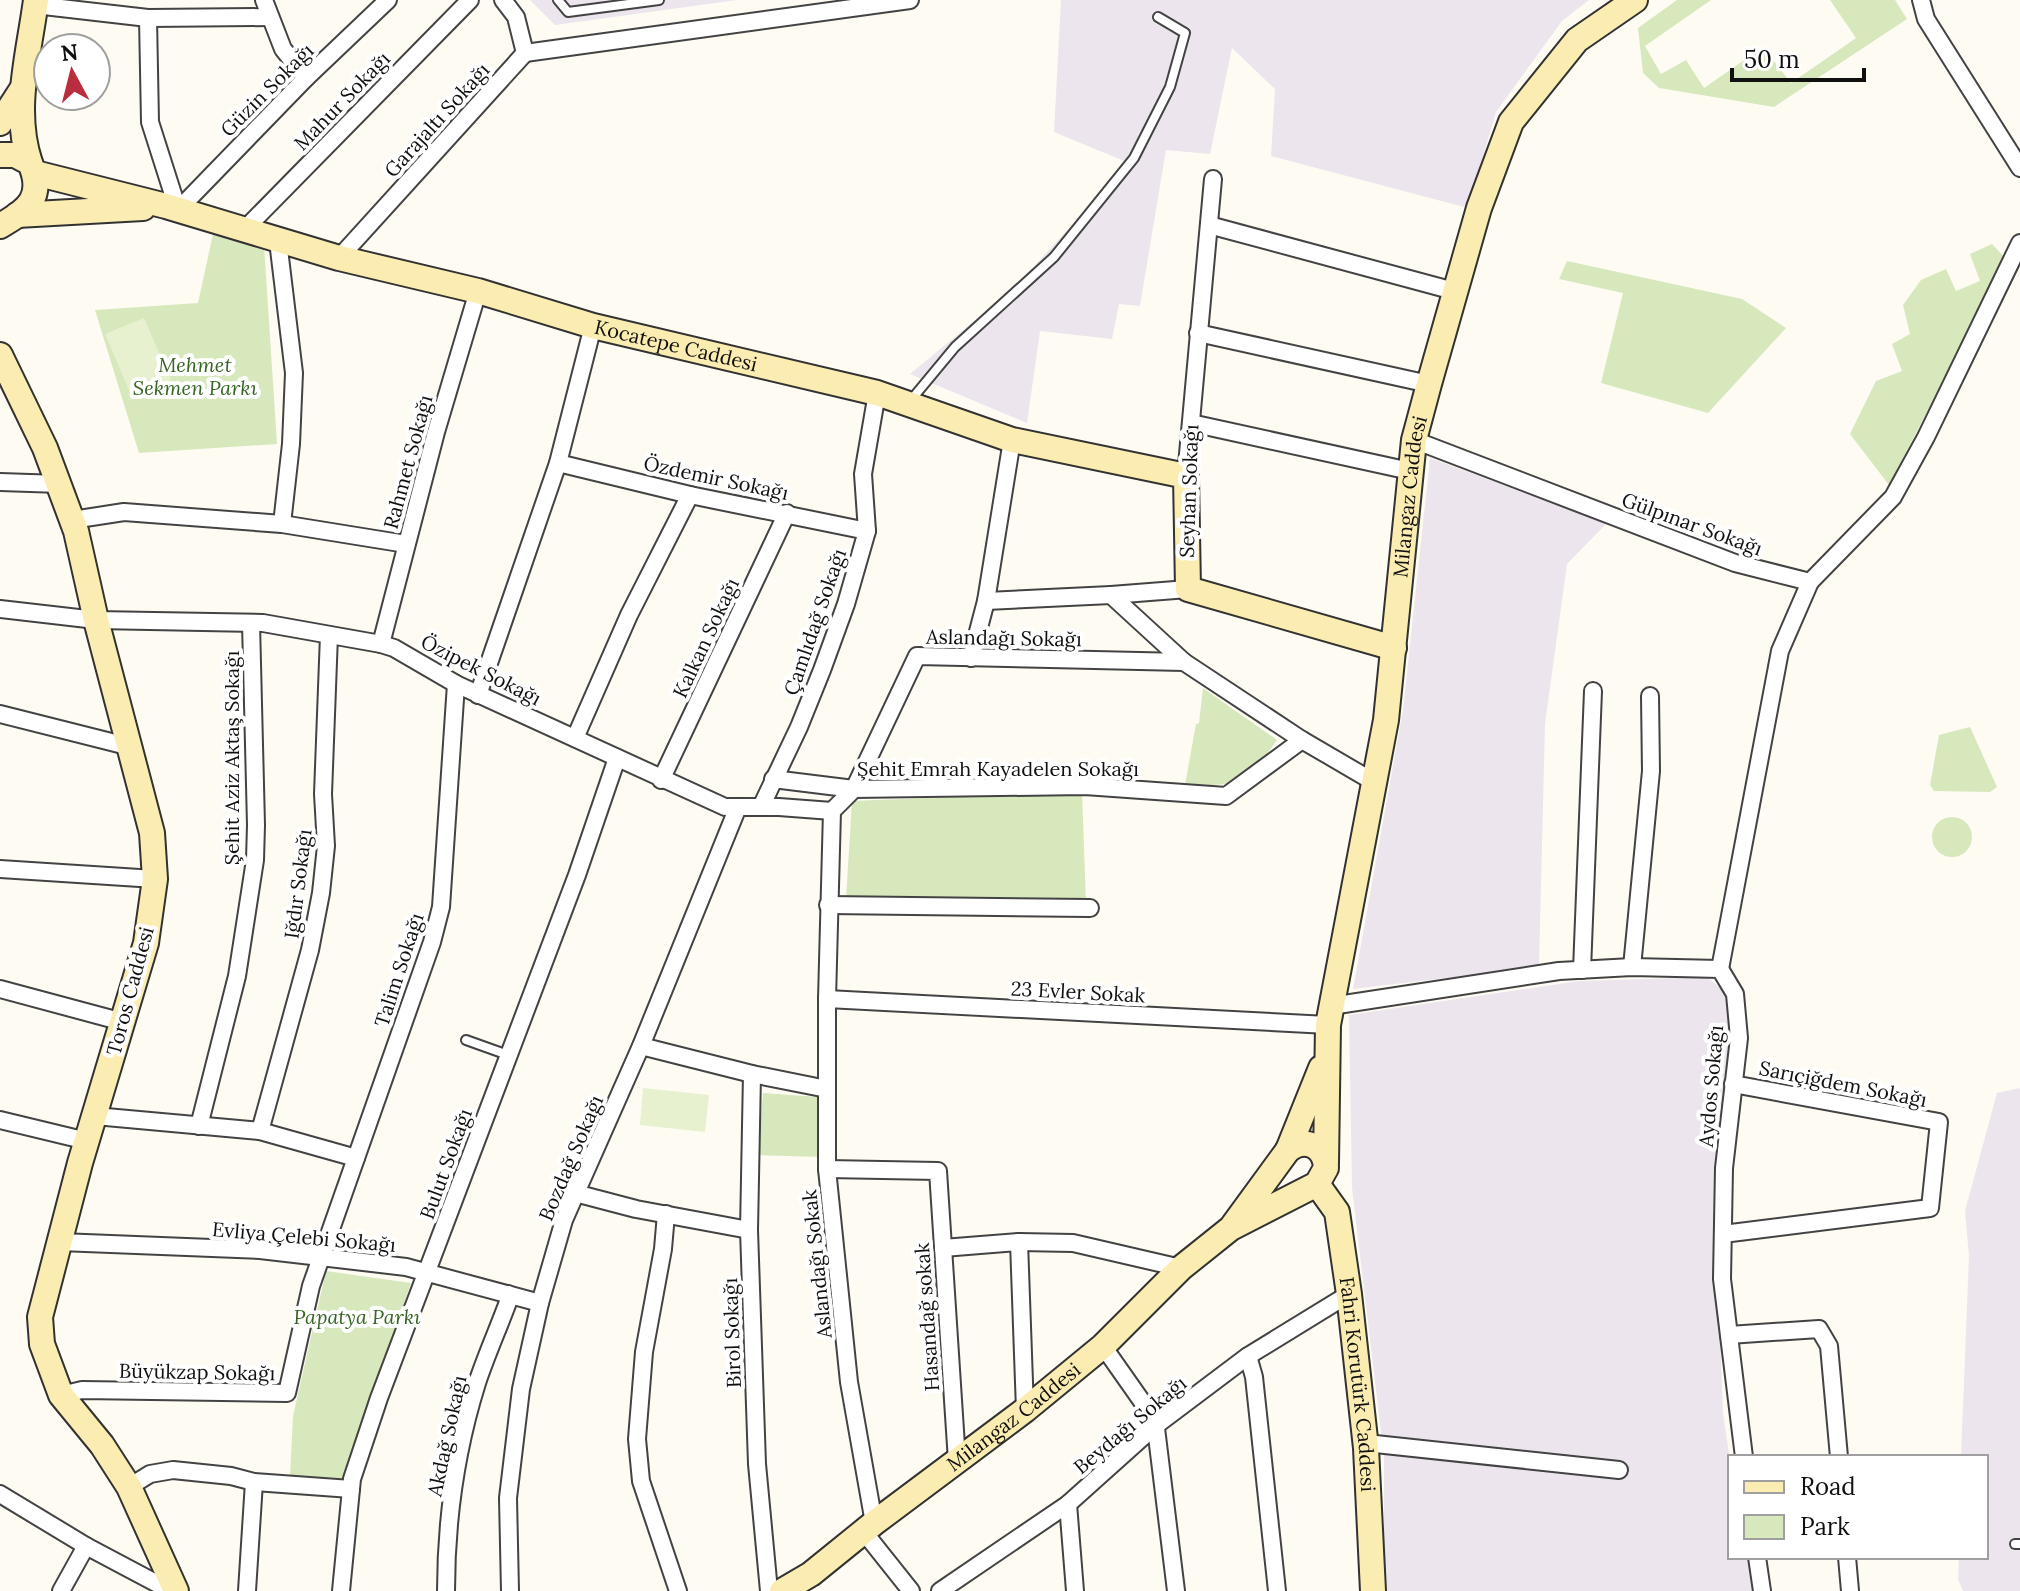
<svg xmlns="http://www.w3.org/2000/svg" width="2020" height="1591" viewBox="0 0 2020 1591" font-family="Lora,serif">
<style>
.industrial{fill:#ece5ee}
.green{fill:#d7e8bd}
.pitch{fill:#e7f0cf}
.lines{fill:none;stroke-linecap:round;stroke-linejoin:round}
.lane-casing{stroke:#434343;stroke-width:12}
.street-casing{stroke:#434343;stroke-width:20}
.secondary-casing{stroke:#323232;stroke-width:28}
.lane{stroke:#fff;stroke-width:8}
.street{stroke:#fff;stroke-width:16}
.secondary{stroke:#fbedb1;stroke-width:24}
.labels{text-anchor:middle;stroke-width:8;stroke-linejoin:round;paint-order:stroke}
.street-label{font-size:20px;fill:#101010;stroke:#fff}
.park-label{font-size:20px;font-style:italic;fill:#356522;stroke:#fff}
</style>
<rect width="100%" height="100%" fill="#fefbf3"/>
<g class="industrial">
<polygon points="530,0 737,0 555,25"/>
<polygon points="1061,0 1589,0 1562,21 1496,112 1468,208 1271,156 1275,89 1232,48 1210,154 1166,150 1140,306 1119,304 1112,339 1040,331 1027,423 910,374 1014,288 1129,163 1054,132"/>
<polygon points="1430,458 1607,523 1567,564 1545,724 1539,967 1353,989 1403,710"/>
<polygon points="1707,977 1727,994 1730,1035 1713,1278 1720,1336 1723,1413 1730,1461 1730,1557 1747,1557 1754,1591 1384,1591 1384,1457 1352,1188 1349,1015 1579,981"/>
<polygon points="2020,1088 2020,1591 1963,1591 1958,1579 1959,1557 1986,1557 1986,1457 1961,1457 1969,1256 1965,1211 1997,1093"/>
</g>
<g class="green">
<polygon points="1677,0 1711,0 1645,46 1661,74 1686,60 1704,88 1763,47 1791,83 1856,38 1830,0 1895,0 1907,19 1774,107 1659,88 1643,73 1638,28"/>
<polygon points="213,234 264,245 277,444 139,453 95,310 198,303"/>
<polygon points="1992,244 2006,259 1889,485 1850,434 1876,381 1902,371 1892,344 1910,334 1903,305 1921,280 1946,269 1956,291 1980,281 1970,254"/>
<polygon points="1567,261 1742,299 1786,328 1708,413 1601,383 1623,293 1559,279"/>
<path d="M 1203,688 L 1277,740 C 1247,783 1237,787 1185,785 L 1196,724 L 1199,723 Z"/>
<polygon points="1970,727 1997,787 1990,792 1934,791 1930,785 1939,735"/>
<polygon points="1082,792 1086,903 846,899 852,801"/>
<circle cx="1952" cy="837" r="20"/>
<polygon points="763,1093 818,1097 820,1157 758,1155"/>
<polygon points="326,1271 411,1283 343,1480 290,1476 293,1416"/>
</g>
<g class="pitch">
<polygon points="144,318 171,380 133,400 105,334"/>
<polygon points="643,1088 709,1095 705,1132 640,1125"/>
</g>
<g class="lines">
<defs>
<g id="lane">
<polyline points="558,0 568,12 659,0"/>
<polyline points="911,400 955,347 1054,257 1134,158 1170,87 1185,33 1158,17"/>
<polyline points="466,1040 508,1055"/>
<polyline points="2015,1544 2020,1544"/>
</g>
<g id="street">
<polyline points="264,0 283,49 306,78"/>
<polyline points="1921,0 1926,19 2020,168"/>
<polyline points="35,5 148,18 270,17"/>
<polyline points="148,18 150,122 178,210 306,78 388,0"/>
<polyline points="525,53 910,0"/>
<polyline points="1209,225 1454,291"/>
<polyline points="243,231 470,0"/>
<polyline points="278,241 294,373 291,444 282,524"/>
<polyline points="339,258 525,53 516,17 503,0"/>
<polyline points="1198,333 1429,384"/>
<polyline points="1191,423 1410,471"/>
<polyline points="1414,440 1735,563 1810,582 1780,651 1720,969"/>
<polyline points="558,463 690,495 867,531"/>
<polyline points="1186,476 1213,179"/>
<polyline points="0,482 60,484"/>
<polyline points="72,520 124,512 282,524 406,544"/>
<polyline points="1810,582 1893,497 1926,437 2020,243"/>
<polyline points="1111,595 1188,589"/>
<polyline points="986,601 1111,595 1184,662"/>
<polyline points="0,609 96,620 263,623 381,644 394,648 456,684 725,807 779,807 832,811"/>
<polyline points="381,644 436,432 478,291"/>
<polyline points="971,658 986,601 1012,440"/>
<polyline points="478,695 558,463 593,326"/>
<polyline points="0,714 131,747"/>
<polyline points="575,738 629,615 690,495"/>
<polyline points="773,779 854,789 1085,786 1226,796 1302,740"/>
<polyline points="661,780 787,513"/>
<polyline points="761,807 799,727 822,670 846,604 867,531 863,474 877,393"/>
<polyline points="0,869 155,879"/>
<polyline points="828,905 1090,908"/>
<polyline points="1632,967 1651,771 1650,696"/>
<polyline points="1582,970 1593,691"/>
<polyline points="0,989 123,1022"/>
<polyline points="827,999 1328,1025"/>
<polyline points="1331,1006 1559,971 1632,967 1720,969 1735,994 1739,1038 1724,1168 1722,1279 1744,1457"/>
<polyline points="641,1046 752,1074 827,1089"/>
<polyline points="752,1074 749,1230 757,1464 769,1591"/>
<polyline points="95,1116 260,1131 356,1158"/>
<polyline points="0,1120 87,1141"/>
<polyline points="199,1126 237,976 255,860 256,825 251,623"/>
<polyline points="260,1131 310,950 321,893 326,846 323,794 329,635"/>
<polyline points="827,1169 938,1171 957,1461"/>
<polyline points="575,1193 636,1209 749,1230"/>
<polyline points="666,1214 663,1249 644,1352 637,1439 641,1481 678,1591"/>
<polyline points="1723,1234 1930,1208 1939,1122 1733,1084"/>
<polyline points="60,1242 260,1250 406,1267 540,1303"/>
<polyline points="1019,1242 1073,1243 1181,1268"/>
<polyline points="943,1248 1019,1242 1025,1410"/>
<polyline points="1729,1335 1819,1329 1829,1346 1839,1457"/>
<polyline points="1103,1346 1155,1420 1176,1591"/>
<polyline points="1248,1356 1254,1377 1277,1591"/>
<polyline points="61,1395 82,1390 287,1393 311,1286 432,942 441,907 456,684"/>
<polyline points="1366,1443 1619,1470"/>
<polyline points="129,1487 150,1474 173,1470 231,1476 254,1482 351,1489"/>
<polyline points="0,1494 86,1546 171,1591"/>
<polyline points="1068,1504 1075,1591"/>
<polyline points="874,1523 849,1382 827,1169 827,999 832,811 854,789 917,656 1184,662 1302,740 1374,782"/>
<polyline points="864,1532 911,1591"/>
<polyline points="1757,1557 1762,1591"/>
<polyline points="1847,1557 1850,1591"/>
<polyline points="61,1591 86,1546"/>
<polyline points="247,1591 254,1482"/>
<polyline points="341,1591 352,1479 379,1398 577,875 617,758"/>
<path d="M 446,1591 C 446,1522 456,1450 477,1383 C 486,1356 498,1329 508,1302 L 508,1294"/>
<polyline points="510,1591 508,1498 521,1389 540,1303 564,1220 641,1046 738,807"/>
<polyline points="940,1591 1068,1504 1155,1426 1248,1356 1349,1294"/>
</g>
<g id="secondary">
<polyline points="0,123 22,89"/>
<path d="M 0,155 L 15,155 L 30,163 C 45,197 28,210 0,226"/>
<path d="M 30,163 C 12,110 29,54 36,0"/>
<path id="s1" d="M 35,173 L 166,206 L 339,258 L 478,291 L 593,326 L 877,393 L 1012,440 L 1186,476 L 1188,589 L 1394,648"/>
<polyline points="17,215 143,208"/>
<polyline points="0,355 45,448 76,531 96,620 152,833 155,879 146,943 80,1163 40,1317 42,1344 61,1395 102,1445 129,1487 176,1591"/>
<polyline points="1288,1150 1321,1068"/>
<path id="s2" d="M 1326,1162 L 1328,1025 L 1386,720 L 1414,440 L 1429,384 L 1479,208 L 1511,122 L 1577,40 L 1635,0"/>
<path id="s3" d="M 1317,1184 L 1337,1212 L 1349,1294 L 1366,1448 L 1373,1591"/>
<path id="s4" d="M 782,1591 L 811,1574 L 874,1523 L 1025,1410 L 1103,1346 L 1181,1268 L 1231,1228 L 1317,1184 L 1326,1168 C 1325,1147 1306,1136 1288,1150 L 1231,1228"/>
</g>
</defs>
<use href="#lane" class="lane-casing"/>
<use href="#street" class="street-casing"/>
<use href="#secondary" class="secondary-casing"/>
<use href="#lane" class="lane"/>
<use href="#street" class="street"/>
<use href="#secondary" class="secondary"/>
</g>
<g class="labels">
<g class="street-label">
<text transform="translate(267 90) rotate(-45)" y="7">Güzin Sokağı</text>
<text transform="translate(342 101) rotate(-46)" y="7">Mahur Sokağı</text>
<text transform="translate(437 120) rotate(-48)" y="7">Garajaltı Sokağı</text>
<text dy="7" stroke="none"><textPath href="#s1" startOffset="664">Kocatepe Caddesi</textPath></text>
<text transform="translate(408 462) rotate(-75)" y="7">Rahmet Sokağı</text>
<text transform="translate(716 478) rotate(12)" y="7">Özdemir Sokağı</text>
<text transform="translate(1189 491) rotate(-88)" y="7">Seyhan Sokağı</text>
<text dy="7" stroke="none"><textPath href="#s2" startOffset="672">Milangaz Caddesi</textPath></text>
<text transform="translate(1692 524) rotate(20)" y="7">Gülpınar Sokağı</text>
<text transform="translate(815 622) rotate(-71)" y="7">Çamlıdağ Sokağı</text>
<text transform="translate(706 638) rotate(-65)" y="7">Kalkan Sokağı</text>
<text transform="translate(1004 638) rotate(1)" y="7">Aslandağı Sokağı</text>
<text transform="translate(481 670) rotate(27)" y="7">Özipek Sokağı</text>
<text transform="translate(232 758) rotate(-90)" y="7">Şehit Aziz Aktaş Sokağı</text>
<text x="998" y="776">Şehit Emrah Kayadelen Sokağı</text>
<text transform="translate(298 884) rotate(-83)" y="7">Iğdır Sokağı</text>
<text transform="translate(399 970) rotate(-72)" y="7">Talim Sokağı</text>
<text transform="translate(130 991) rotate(-75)" y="7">Toros Caddesi</text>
<text transform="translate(1078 992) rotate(3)" y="7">23 Evler Sokak</text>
<text transform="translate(1843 1084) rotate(11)" y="7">Sarıçiğdem Sokağı</text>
<text transform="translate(1711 1086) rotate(-85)" y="7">Aydos Sokağı</text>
<text transform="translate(571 1158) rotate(-67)" y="7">Bozdağ Sokağı</text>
<text transform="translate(446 1164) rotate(-70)" y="7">Bulut Sokağı</text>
<text transform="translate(304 1237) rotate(5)" y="7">Evliya Çelebi Sokağı</text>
<text transform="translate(817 1264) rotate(-96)" y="7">Aslandağı Sokak</text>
<text transform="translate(927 1317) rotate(-94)" y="7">Hasandağ sokak</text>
<text transform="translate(732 1333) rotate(-92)" y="7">Birol Sokağı</text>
<text transform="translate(197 1372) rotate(1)" y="7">Büyükzap Sokağı</text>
<text dy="7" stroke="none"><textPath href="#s3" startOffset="208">Fahri Korutürk Caddesi</textPath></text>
<text dy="7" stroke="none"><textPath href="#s4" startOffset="290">Milangaz Caddesi</textPath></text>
<text transform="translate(1130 1425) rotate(-40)" y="7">Beydağı Sokağı</text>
<text transform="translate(447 1436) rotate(-78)" y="7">Akdağ Sokağı</text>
</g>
<g class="park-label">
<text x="195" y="372">Mehmet<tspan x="195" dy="23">Sekmen Parkı</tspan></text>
<text x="357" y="1324">Papatya Parkı</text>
</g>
</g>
<rect x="1728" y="1455" width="260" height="104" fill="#ffffff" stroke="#9f9f9f" stroke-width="2"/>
<rect x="1744" y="1481" width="40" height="12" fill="#fbedb1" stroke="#9f9f9f" stroke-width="2"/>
<text x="1800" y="1495" font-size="24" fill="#101010">Road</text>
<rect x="1744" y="1515" width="40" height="24" fill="#d7e8bd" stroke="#9f9f9f" stroke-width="2"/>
<text x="1800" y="1535" font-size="24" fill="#101010">Park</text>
<g transform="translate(72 72) rotate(353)"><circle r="38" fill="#ffffff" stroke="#9f9f9f" stroke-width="2"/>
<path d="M0-6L14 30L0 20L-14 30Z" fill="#ba2d3e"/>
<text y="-12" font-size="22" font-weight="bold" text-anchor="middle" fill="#101010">N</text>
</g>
<path d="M1732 68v12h132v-12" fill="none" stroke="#101010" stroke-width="4"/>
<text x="1744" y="68" font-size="24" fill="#101010" stroke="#ffffff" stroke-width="6" paint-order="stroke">50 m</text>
</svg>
